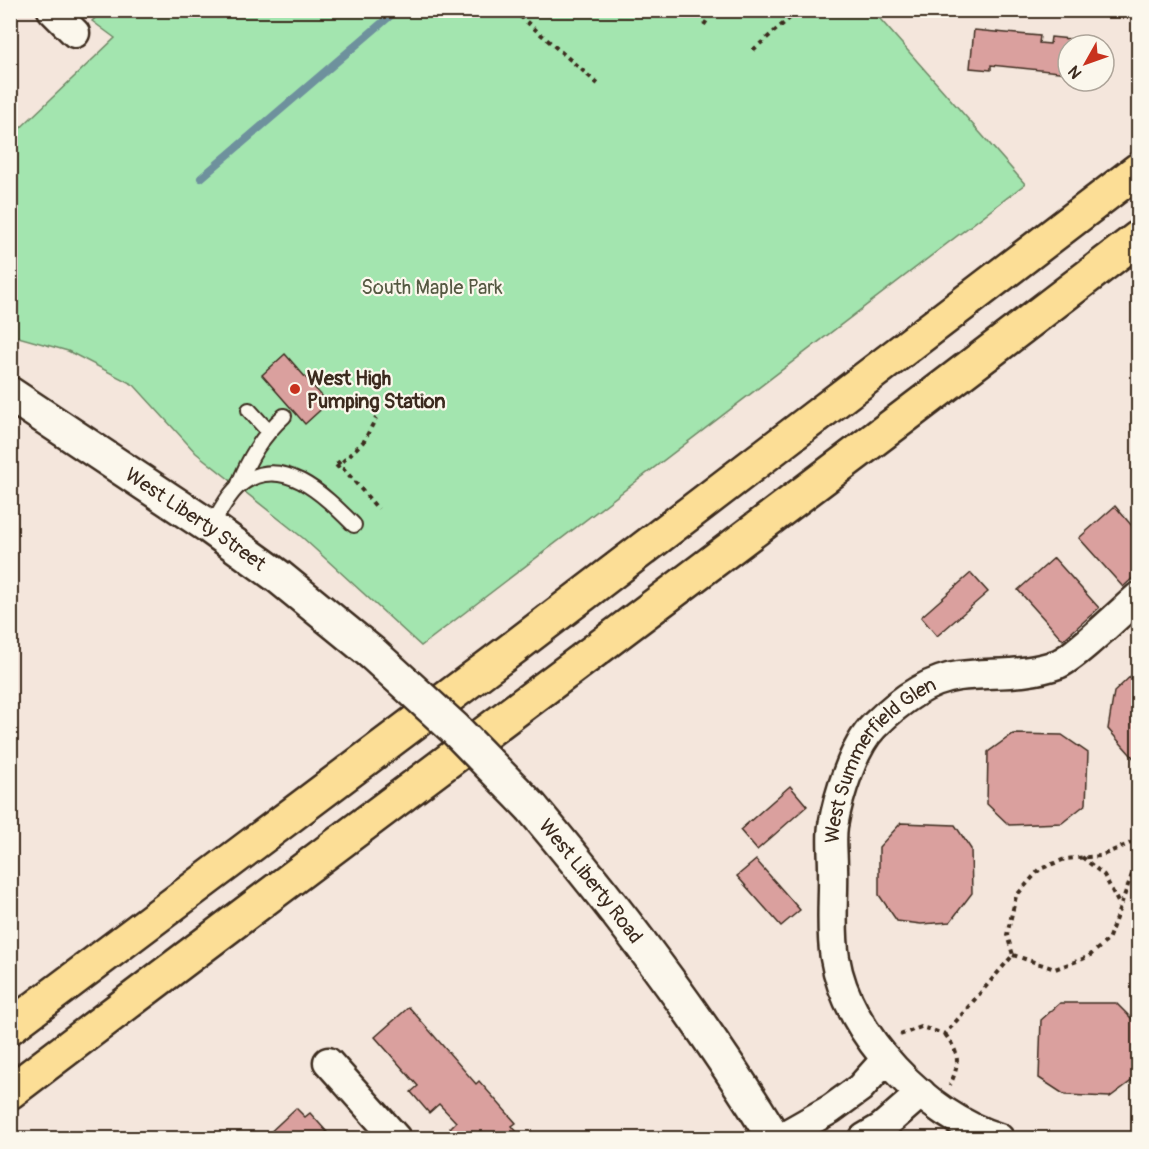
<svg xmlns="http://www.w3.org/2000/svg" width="1149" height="1149" viewBox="0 0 1149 1149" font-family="Pangolin,sans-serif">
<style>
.green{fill:#a3e5af;stroke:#6f8866;stroke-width:1.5}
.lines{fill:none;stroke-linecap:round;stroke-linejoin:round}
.stream{stroke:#6e919d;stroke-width:8}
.building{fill:#daa09e;stroke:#3b2a1e;stroke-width:1.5}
.service-casing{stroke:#3b2a1e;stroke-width:18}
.minor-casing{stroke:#3b2a1e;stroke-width:33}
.secondary-casing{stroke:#3b2a1e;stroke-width:38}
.motorway-casing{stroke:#3b2a1e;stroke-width:38}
.path{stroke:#3b2a1e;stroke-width:4;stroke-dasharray:4.5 4.5;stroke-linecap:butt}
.service{stroke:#fbf7ec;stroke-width:14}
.minor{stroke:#fbf7ec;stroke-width:28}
.secondary{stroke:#fbf7ec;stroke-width:33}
.motorway{stroke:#fcde96;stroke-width:33}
.secondary-bridge-casing{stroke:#3b2a1e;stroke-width:38;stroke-linecap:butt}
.secondary-bridge{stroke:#fbf7ec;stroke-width:33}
.poi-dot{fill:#c8321e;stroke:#fbf7ec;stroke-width:2}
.labels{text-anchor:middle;stroke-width:4.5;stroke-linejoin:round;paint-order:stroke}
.park-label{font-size:20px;fill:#555942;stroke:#fbf7ec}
.poi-label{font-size:20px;font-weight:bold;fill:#3b2a1e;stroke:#fbf7ec;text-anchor:start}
.street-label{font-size:20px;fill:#3b2a1e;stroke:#fbf7ec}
</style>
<rect width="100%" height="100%" fill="#f4e6dc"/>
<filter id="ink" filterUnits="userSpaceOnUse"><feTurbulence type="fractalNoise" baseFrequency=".0167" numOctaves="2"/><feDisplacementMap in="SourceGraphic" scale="12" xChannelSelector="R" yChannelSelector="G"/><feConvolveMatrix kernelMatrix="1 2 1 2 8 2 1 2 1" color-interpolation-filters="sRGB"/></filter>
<g filter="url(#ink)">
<polygon class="green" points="103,11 873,11 1025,184 421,646 303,538 196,453 134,385 68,351 11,335 11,137 115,38 92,21"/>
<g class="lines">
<polyline class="stream" points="201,178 397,10"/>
</g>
<g class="building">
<polygon points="974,30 1040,36 1039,43 1050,44 1051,37 1070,39 1068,73 991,65 991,70 970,68"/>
<polygon points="285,354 328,403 305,424 262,375"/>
<polygon points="1115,506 1138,533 1138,573 1123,587 1079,538"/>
<polygon points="1054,558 1099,608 1063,640 1018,590"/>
<polygon points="971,573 988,592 937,636 921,617"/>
<polygon points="1138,669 1138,763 1108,729 1114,692"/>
<polygon points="1013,734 1062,735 1088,753 1086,804 1062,823 1009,825 987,804 988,752"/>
<polygon points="790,786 807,806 757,850 740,830"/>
<polygon points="901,823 955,825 971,849 972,893 950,922 921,924 897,921 879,895 879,847"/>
<polygon points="756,860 800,910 781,926 737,876"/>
<polygon points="1060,1003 1116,1003 1138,1025 1138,1076 1110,1097 1065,1095 1039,1078 1041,1020"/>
<polygon points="409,1007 476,1084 479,1081 516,1123 512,1126 522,1138 459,1138 450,1128 456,1122 439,1104 429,1113 411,1092 418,1086 375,1037"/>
<polygon points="296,1108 305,1117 310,1113 327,1132 324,1135 328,1138 264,1138"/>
</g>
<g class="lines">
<defs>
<g id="service">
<polyline points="249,410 268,431"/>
<path d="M 238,486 C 249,458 262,436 284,416"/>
<path d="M 210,527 C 219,514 228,494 240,485 C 282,452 325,496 354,525"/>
</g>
<g id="minor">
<polyline points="52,10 75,33"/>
<polyline points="328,1062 396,1138"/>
<polyline points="780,1138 831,1109 860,1088 886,1059"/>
<polyline points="864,1138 881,1128 921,1093"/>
<path id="s1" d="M 999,1138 C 927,1117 847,1034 835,958 C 830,929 834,896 833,867 C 833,854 831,839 833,826 C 838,797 853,747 874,726 C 896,704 927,680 959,676 C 992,672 1026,676 1058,664 C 1075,657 1121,612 1138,597"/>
</g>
<g id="secondary">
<path id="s2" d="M 10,394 L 210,527 L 279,577 L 372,653"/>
<path id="s3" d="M 532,808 C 620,912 703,1022 774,1138"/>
</g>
<g id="motorway">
<polyline points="10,1027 516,646 1138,170"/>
<path d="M 10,1092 C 385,806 765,526 1138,238"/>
</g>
</defs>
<use href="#service" class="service-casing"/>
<use href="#minor" class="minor-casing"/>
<use href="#secondary" class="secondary-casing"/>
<use href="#motorway" class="motorway-casing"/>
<g class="path">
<polyline points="513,10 598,84"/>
<polyline points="704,25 714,10"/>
<polyline points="753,50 799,10"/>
<polyline points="337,461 378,509"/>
<polyline points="336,468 364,441 376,418"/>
<polyline points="1082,857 1104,875 1119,904"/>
<polyline points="1013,955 1055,969 1088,957 1108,940 1138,858"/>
<path d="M 945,1034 C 960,1054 960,1063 950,1085"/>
<polyline points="900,1035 921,1027 945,1034 1013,955 1007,935 1016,896 1040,869 1065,859 1100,856 1138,840"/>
</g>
<use href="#service" class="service"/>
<use href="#minor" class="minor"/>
<use href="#secondary" class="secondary"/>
<use href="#motorway" class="motorway"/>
<defs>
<polyline id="secondary-bridge" points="372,653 455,729 532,808"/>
</defs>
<use href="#secondary-bridge" class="secondary-bridge-casing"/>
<use href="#secondary-bridge" class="secondary-bridge"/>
</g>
</g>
<circle class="poi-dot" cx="295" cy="389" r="6"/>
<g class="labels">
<g class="park-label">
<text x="432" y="294">South Maple Park</text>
</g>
<g class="poi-label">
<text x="307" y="385">West High<tspan x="307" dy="23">Pumping Station</tspan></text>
</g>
<g class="street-label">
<text dy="7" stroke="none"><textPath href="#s2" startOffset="224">West Liberty Street</textPath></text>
<text dy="7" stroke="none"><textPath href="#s1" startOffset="470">West Summerfield Glen</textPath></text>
<text dy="7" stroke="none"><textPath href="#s3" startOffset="94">West Liberty Road</textPath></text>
</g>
</g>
<rect width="1149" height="1149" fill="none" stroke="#fbf7ec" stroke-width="36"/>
<rect x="18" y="18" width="1113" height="1113" fill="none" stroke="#3b2a1e" stroke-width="2" filter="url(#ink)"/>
<g transform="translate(1086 63) rotate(230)"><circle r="28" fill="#fbf7ec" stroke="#aea59a" stroke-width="1.5"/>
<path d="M0-4.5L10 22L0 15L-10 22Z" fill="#c8321e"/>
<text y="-9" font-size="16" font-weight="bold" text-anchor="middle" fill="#3b2a1e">N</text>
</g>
</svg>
